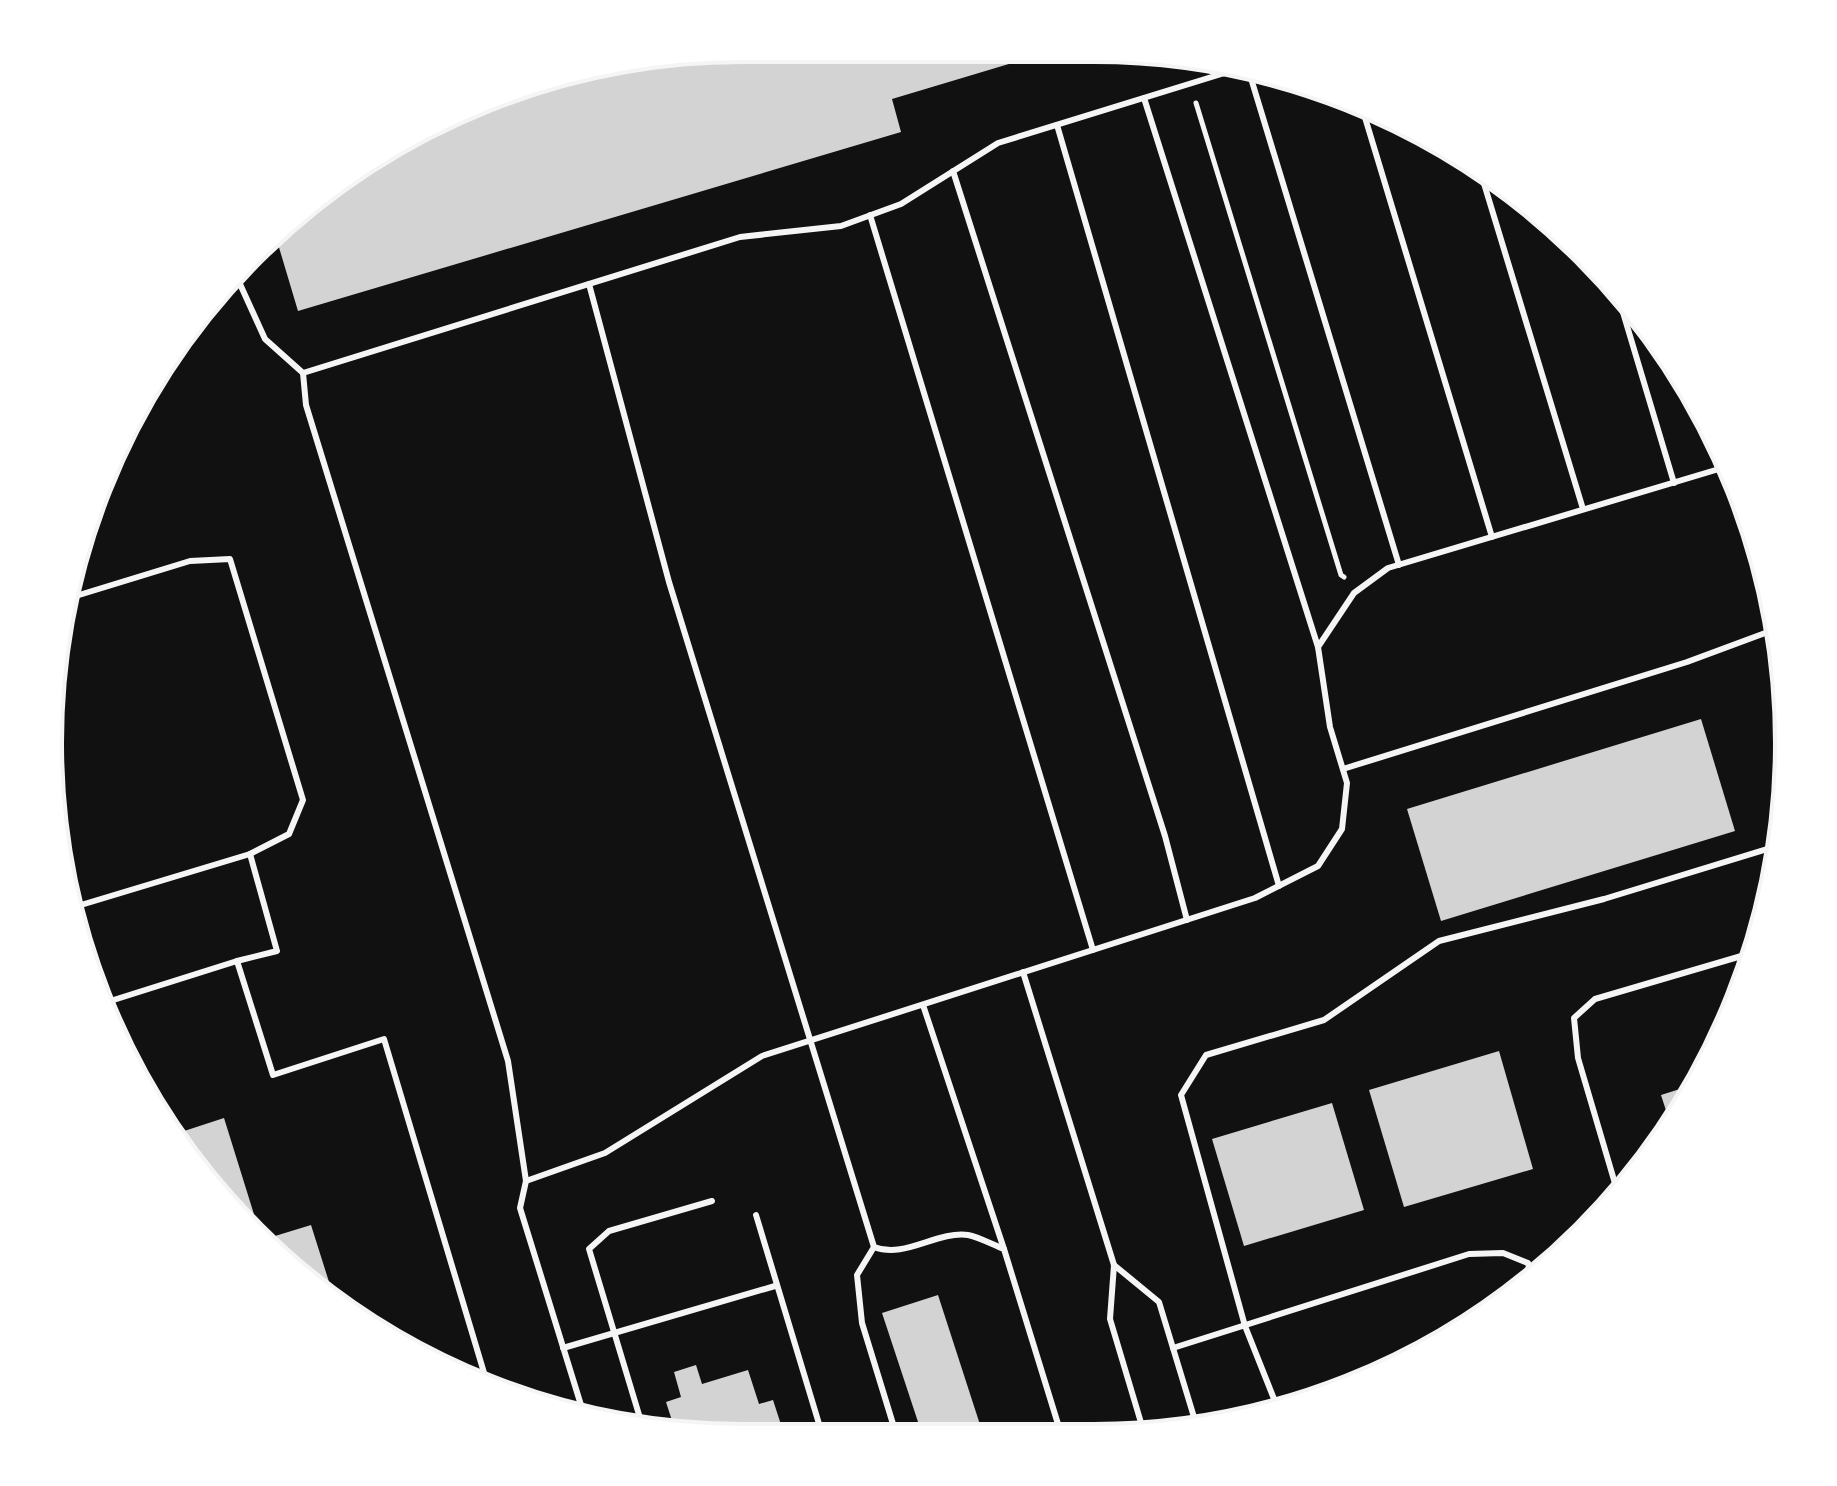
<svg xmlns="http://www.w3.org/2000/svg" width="1837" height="1486" viewBox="0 0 1837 1486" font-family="Mulish,sans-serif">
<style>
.building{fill:#d3d3d3}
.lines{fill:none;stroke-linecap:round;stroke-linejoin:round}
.path{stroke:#f5f5f5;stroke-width:5}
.service{stroke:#f5f5f5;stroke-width:6}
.rim{fill:none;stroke:#f5f5f5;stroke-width:4}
</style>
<rect width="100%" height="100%" fill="#111"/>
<g class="building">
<polygon points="743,48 1056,50 892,99 901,132 298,311 275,234 396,141 564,72"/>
<polygon points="1701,719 1735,831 1441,921 1407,809"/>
<polygon points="1499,1051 1533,1169 1404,1207 1369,1090"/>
<polygon points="1699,1083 1696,1090 1671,1126 1661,1095"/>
<polygon points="1332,1103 1364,1210 1244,1246 1212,1139"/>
<polygon points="224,1118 262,1240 311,1225 336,1304 320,1294 220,1201 175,1134"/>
<polygon points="938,1295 984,1437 923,1437 882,1313"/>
<polygon points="696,1365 702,1384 748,1370 759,1404 773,1400 785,1437 698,1437 676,1433 666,1402 681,1397 674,1372"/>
</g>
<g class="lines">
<polyline class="path" points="1196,103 1341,575 1344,577"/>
<g class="service">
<polyline points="1250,75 1399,565"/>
<polyline points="1144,98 1318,647"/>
<polyline points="1360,101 1492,537"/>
<polyline points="1057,125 1279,886"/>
<polyline points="953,171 1165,836 1187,920"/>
<polyline points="1482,177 1583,509"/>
<polyline points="870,215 1093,950"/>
<polyline points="235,273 265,339 303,373 740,237 841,226 901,204 998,143 1231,71"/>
<path d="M 589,284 L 669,582 L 874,1247 C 905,1259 936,1231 968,1235 C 979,1237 993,1245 1004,1249 L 1062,1437"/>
<polyline points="1616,289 1674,483"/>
<polyline points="303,373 306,405 508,1061 526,1181"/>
<polyline points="1752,528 1767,572"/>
<polyline points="66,599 190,561 230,559 303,800 289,834 250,854 277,951 237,961"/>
<polyline points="1343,769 1687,662 1776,629"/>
<polyline points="71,908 250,854"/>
<polyline points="1023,972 1114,1265 1110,1319 1145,1436"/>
<polyline points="104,1003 237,961 273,1075 384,1039 488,1386"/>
<polyline points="923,1005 1004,1249"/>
<polyline points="1619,1197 1578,1058 1574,1018 1595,999 1755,952"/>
<polyline points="756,1215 823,1437"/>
<polyline points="874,1247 857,1275 862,1323 897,1437"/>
<polyline points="1114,1265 1159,1302 1197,1427"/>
<polyline points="563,1348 775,1286"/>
<polyline points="1173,1348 1469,1254 1503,1253 1528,1263 1532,1280"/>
<polyline points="1284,1410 1278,1409 1245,1326 1181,1095 1206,1055 1324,1020 1439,941 1604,899 1780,845"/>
<polyline points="585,1418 520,1208 526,1181 605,1153 762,1056 1255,898 1318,866 1342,829 1347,783 1330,727 1318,647 1354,593 1388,568 1729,466"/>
<polyline points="643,1428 589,1249 609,1231 712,1201"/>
</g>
</g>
<path d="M0 0H1837V1486H0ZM743 62H1094A681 681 0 0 1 1775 743V743A681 681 0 0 1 1094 1424H743A681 681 0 0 1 62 743V743A681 681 0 0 1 743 62Z" fill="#fff" fill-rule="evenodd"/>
<path class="rim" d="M743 62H1094A681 681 0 0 1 1775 743V743A681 681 0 0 1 1094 1424H743A681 681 0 0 1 62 743V743A681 681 0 0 1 743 62Z"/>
</svg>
